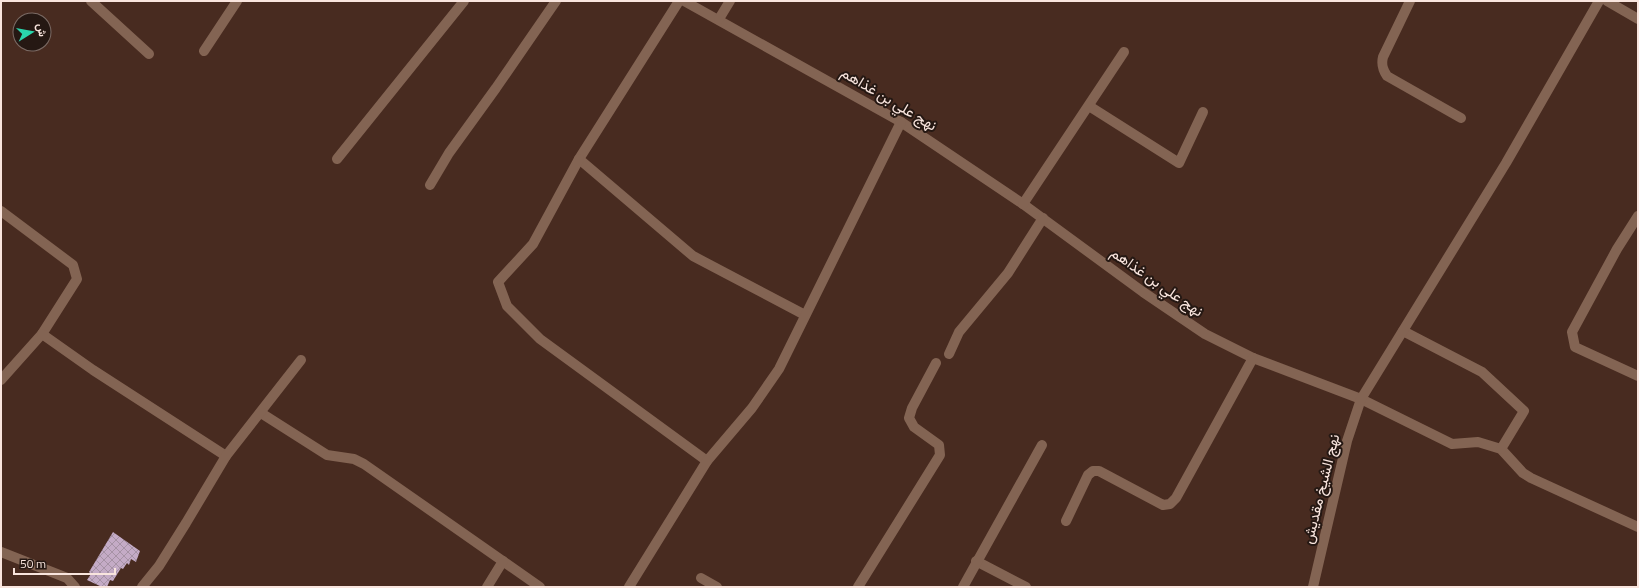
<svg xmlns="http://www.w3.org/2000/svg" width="1639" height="588" viewBox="0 0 1639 588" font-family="'Titillium Web',Vazirmatn,sans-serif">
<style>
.building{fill:url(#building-cross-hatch)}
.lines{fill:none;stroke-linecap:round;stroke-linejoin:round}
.minor{stroke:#836453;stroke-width:10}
.labels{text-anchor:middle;stroke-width:4;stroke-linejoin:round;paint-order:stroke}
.street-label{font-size:15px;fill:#f9e5de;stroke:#251813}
</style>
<defs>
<pattern id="building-cross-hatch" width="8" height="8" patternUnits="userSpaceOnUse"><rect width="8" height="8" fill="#c4abc6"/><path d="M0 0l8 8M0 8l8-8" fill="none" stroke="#a692a5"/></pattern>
</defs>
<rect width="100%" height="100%" fill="#482b20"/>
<polygon class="building" points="113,532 140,551 136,562 131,559 129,565 127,563 123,569 121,568 113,581 110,580 107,587 102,587 87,580 91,574 89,572"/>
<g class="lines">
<g class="minor">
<polyline points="91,1 149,54"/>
<polyline points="679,1 579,159 693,256 805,315"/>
<polyline points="684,1 901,122 1023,204 1143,292 1205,334 1253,358 1361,399 1452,444 1478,442 1501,449 1523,473 1531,478 1638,527"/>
<path d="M 1410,1 L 1383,57 C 1381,65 1383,70 1387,76 L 1461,118"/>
<polyline points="1607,1 1638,19"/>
<polyline points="719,19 730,1"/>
<polyline points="204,51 237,1"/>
<polyline points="1089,106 1179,163 1203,112"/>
<polyline points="337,159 464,1"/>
<polyline points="579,159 533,244 498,282 507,306 540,339 707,461"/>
<polyline points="430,185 449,153 496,88 556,1"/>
<polyline points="1023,204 1124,52"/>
<polyline points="1,211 73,265 77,279 42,334 1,380"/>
<polyline points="1638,216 1617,249 1572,332 1575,347 1638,376"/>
<polyline points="1403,331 1482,372 1524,411 1501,449"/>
<polyline points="42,334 93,370 226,456"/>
<polyline points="949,354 959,332 1008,273 1043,218"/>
<polyline points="261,413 327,455 354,459 364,464 540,587"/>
<polyline points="1066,521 1088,475 1093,471 1099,471 1163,505 1170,504 1176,498 1253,358"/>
<polyline points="1,552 67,578 75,587"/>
<polyline points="976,561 1026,587"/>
<polyline points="701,578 717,587"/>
<polyline points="142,587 159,566 186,523 226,456 301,360"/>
<polyline points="487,587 503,561"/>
<polyline points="629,587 707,461 752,408 779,369 901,122"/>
<polyline points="858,587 940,455 939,445 914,427 909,418 912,408 936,363"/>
<polyline points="963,587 1042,445"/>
<polyline points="1313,587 1347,441 1361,399 1506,163 1599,1"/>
</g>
</g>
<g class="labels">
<g class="street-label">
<text transform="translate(889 99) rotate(31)" y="5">نهج علي بن غذاهم</text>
<text transform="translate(1157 282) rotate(35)" y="5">نهج علي بن غذاهم</text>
<text transform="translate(1321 489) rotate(-76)" y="5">نهج الشيخ مقديش</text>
</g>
</g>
<rect width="1639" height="588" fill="none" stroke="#f9e5de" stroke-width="4"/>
<g transform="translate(32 32) rotate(79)"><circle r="19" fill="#251813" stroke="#7a6a64"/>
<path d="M0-3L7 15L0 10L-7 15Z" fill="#2ad5ac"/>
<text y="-6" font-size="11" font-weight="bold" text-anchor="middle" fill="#f9e5de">ش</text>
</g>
<path d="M14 568v6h101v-6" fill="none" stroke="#f9e5de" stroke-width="2"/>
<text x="20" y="568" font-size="12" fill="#f9e5de" stroke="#251813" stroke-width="3" paint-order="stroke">50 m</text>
</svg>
